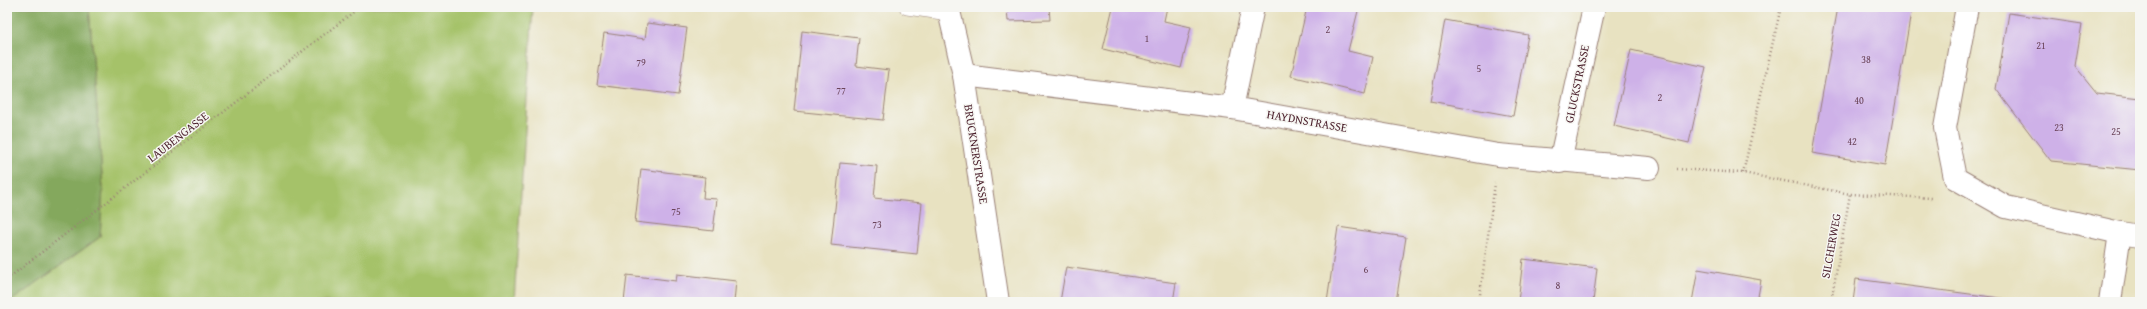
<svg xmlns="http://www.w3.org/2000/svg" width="2147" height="309" viewBox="0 0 2147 309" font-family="'Gentium Book Plus',serif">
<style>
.green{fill:#a5c269;stroke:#78704a}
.forest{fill:#84a85d;stroke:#676444}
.building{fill:#ceb1e8}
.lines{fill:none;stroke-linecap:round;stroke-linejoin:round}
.service-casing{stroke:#998076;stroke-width:16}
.minor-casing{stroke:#998076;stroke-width:24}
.path{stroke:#998076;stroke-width:2.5;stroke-dasharray:1 3;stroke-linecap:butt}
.service{stroke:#fff;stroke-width:15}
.minor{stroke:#fff;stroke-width:22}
.labels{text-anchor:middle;stroke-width:3;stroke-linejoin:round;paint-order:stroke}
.number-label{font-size:10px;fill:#6b445a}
.street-label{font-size:12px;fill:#4a1f2b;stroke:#f6f6f2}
</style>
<rect width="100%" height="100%" fill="#f6f6f2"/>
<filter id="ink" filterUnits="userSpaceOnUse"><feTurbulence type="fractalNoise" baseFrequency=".025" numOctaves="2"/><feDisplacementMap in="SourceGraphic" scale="8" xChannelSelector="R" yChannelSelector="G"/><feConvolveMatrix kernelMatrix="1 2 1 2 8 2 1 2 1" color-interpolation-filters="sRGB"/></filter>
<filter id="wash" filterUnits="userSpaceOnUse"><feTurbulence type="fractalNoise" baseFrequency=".012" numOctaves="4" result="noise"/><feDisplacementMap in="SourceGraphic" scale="16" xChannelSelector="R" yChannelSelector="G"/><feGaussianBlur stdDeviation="0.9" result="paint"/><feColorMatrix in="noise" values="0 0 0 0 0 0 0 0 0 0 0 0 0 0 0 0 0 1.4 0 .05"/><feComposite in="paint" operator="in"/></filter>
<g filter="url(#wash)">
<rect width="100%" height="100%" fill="#e8e2c1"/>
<polygon class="green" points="89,7 533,7 514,302 10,302 100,237 103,188"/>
<polygon class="forest" points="7,7 89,7 103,188 100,237 10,302 7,302"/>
<g id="blocks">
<g class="building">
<polygon points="1007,7 1049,7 1050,20 1008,21"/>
<polygon points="1113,7 1167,7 1164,21 1191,27 1181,68 1103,49"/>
<polygon points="1307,7 1359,7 1348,51 1373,57 1365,94 1291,76"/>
<polygon points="1838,7 1912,7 1885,165 1812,153"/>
<polygon points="2009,13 2082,24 2075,66 2097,93 2140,98 2140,170 2051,161 1996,89"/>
<polygon points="1445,20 1528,35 1513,116 1430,101"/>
<polygon points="647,23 687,28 678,95 597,85 604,33 645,39"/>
<polygon points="802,31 859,38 856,66 889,70 883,120 794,111"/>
<polygon points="1631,50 1706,67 1689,143 1614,126"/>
<polygon points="840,163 877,166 874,198 922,203 917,254 831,245"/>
<polygon points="641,169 705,177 703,198 717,199 713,231 635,222"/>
<polygon points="1338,227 1406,237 1396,302 1327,302"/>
<polygon points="1523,259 1597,268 1593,302 1518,302"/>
<polygon points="1066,267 1176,283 1173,302 1060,302"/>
<polygon points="1698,269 1761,280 1757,302 1692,302"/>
<polygon points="677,274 736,281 734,302 624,302 627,275 676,281"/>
<polygon points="1856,279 2015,300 2025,302 1853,302"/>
</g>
</g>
</g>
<g filter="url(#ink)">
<use href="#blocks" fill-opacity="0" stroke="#998076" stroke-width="1"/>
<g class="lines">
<defs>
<polyline id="service" points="907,7 949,13"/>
<g id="minor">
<polyline points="948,7 964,75 998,302"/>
<polyline points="1967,7 1945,128 1955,178 2006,207 2120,233 2140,236"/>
<polyline points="964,75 1232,108 1498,155 1649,168"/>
<polyline points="1232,108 1253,7"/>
<polyline points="1560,162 1594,7"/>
<polyline points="2110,302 2120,233"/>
</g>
</defs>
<use href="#service" class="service-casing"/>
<use href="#minor" class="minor-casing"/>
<g class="path">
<polyline points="1677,169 1743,173 1850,194 1932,198 1934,197"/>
<polyline points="1743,173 1781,7"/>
<polyline points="7,279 360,7"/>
<polyline points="1479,302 1495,183"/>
<polyline points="1831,302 1850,194"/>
</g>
<use href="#service" class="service"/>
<use href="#minor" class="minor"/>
</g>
</g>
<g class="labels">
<g class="number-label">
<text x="1328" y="33">2</text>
<text x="1147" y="42">1</text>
<text x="2041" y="49">21</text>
<text x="1866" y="63">38</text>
<text x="641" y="66">79</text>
<text x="1479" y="72">5</text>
<text x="841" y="94">77</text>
<text x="1660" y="101">2</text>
<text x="1859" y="104">40</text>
<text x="2059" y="131">23</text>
<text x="2116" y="135">25</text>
<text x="1852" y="145">42</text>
<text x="676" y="215">75</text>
<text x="877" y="228">73</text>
<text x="1366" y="273">6</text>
<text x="1558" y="289">8</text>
</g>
<g class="street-label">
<text transform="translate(1577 84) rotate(-78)" y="4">GLUCKSTRASSE</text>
<text transform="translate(1307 121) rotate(10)" y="4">HAYDNSTRASSE</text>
<text transform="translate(178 137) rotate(-38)" y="4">LAUBENGASSE</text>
<text transform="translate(976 154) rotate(81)" y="4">BRUCKNERSTRASSE</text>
<text transform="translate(1831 246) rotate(-80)" y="4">SILCHERWEG</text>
</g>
</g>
<rect width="2147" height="309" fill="none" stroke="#f6f6f2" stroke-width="24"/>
</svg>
